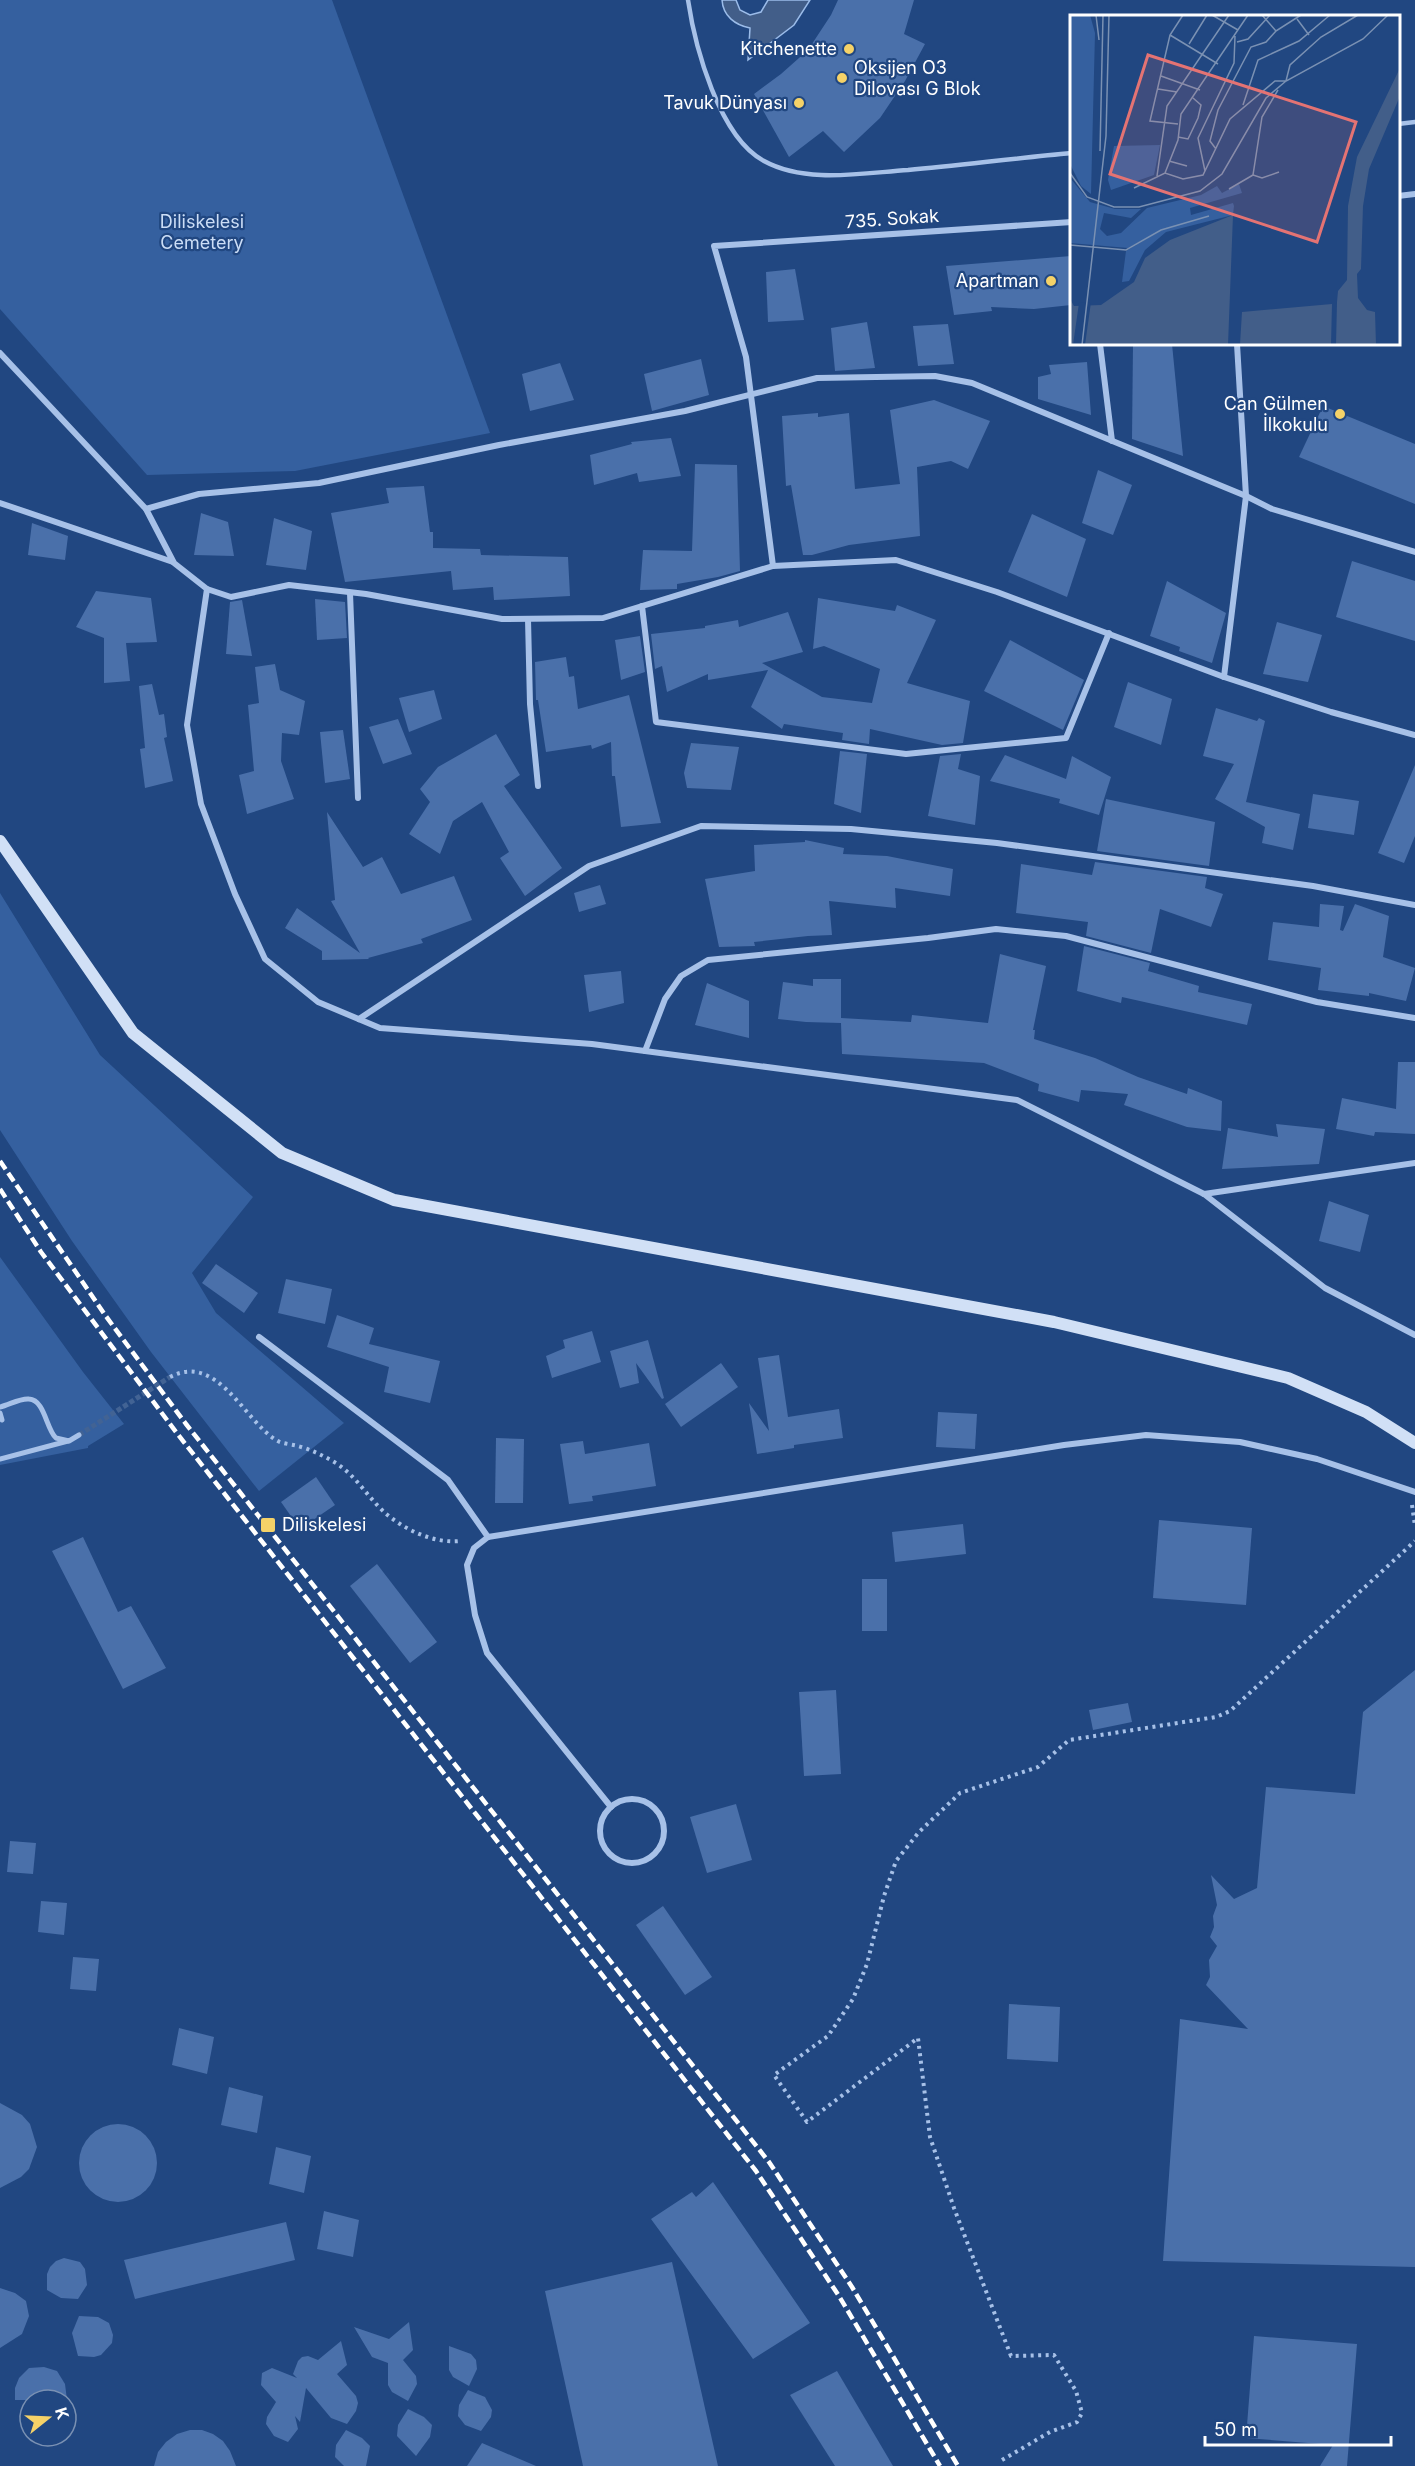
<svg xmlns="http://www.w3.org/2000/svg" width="1415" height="2466" viewBox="0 0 1415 2466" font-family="Inter,sans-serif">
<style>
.green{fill:#35609f}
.water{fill:#425e89;stroke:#9bbce9;stroke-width:1.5}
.building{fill:#4a70aa}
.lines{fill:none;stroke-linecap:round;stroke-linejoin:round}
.pedestrian-tunnel{stroke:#426394;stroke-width:5;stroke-dasharray:5 2.5;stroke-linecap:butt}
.path{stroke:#a7c1e8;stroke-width:4;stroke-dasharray:3 4.5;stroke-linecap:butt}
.service{stroke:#a7c1e8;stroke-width:4.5}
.pedestrian{stroke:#a7c1e8;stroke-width:5}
.minor{stroke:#a7c1e8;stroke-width:6}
.secondary{stroke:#d1e0f6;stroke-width:12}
.rail{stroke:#fff;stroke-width:4.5;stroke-dasharray:10 4.5;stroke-linecap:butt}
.poi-dot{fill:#f5d268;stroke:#214781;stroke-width:2}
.labels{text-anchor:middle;stroke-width:4.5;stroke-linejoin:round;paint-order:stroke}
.poi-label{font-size:18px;fill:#fff;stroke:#214781;text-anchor:end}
.street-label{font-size:18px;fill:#fff;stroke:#214781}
.park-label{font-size:18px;fill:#cbddf6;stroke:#214781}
.inset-road{fill:none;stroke:#7a91b3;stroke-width:1.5}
.view{fill:#e47373;fill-opacity:0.15;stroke:#e47373;stroke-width:3}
.inset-edge{fill:none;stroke:#fff;stroke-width:3}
</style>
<rect width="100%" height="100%" fill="#214781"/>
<g class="green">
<polygon points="0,0 332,0 490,433 295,471 147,475 0,309"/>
<polygon points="0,893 100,1055 253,1197 192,1273 216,1313 344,1423 259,1491 151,1352 72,1241 0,1130"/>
<polygon points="0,1257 83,1372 124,1424 88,1446 88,1448 0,1465"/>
</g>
<path class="water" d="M 722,0 L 736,0 L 740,10 L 750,15 L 761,12 L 768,0 L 810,0 L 794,25 L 748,60 L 750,28 C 735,25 723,16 722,0 Z"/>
<g class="building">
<polygon points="838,0 914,0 904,34 925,44 905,81 880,118 844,152 823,131 789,157 754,94 781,74 808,50 831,15"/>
<polygon points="1071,256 1071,305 1034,309 991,307 992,311 954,315 946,266"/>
<polygon points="795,269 804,320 768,322 766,272"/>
<polygon points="867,322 875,368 835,371 831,328"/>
<polygon points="948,324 954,364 918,366 913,326"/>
<polygon points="1133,344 1172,344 1183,456 1132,439"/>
<polygon points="701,359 709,395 652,411 644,374"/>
<polygon points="1087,362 1091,415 1038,399 1038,377 1051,374 1049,365"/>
<polygon points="560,363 574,400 530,411 522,374"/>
<polygon points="934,400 990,421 968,469 951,461 917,467 920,536 849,545 812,555 803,555 791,485 786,486 782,416 818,413 818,417 849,413 855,489 900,484 890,410"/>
<polygon points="1323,406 1415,444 1415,504 1299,457"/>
<polygon points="671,438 681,476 639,482 637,473 594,485 590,455 632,444 631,442"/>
<polygon points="695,464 737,465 740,571 718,577 677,584 677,589 640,590 643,550 692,551"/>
<polygon points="1098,470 1132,485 1113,535 1082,523"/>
<polygon points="424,486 430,532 433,532 433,548 480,549 481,555 568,557 570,596 494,600 493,587 453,590 451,571 345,582 331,513 389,503 386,488"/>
<polygon points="201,513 228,522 234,556 194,555"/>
<polygon points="1032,514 1086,539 1067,597 1008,572"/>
<polygon points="274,518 312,531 306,570 266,565"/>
<polygon points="32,523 68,536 65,560 28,555"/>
<polygon points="1352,561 1415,581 1415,641 1336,617"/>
<polygon points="1167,581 1226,613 1212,663 1179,651 1180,647 1150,636"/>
<polygon points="96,591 151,598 157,642 126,643 130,681 104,683 104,638 76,627"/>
<polygon points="818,598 895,611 897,605 936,620 907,683 970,701 963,743 942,745 870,729 869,744 842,740 843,733 784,724 782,729 751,707 768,670 708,680 708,674 667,692 662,666 655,669 651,634 705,628 705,626 738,620 739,627 788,612 803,652 762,663 822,697 872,703 880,669 824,646 813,649"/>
<polygon points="315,599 345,602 347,638 317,640"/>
<polygon points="242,600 252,656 226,654 230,602"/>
<polygon points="1277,622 1322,635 1308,682 1263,674"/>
<polygon points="640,636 645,672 621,680 615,640"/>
<polygon points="1010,640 1084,680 1063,730 984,691"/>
<polygon points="566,657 569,677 574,676 578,709 629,695 661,823 621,827 615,776 612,776 611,742 592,749 591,745 546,752 538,700 536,700 535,662"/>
<polygon points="275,664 280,690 305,701 299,735 282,733 281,761 294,799 247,814 239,775 254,771 248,705 259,703 255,667"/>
<polygon points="1128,682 1172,699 1161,745 1114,727"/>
<polygon points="152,684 159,715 164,714 167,737 164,738 173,781 145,788 140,749 145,748 139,686"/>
<polygon points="434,690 442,719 409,732 399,698"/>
<polygon points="1216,708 1257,721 1259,718 1265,721 1246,802 1300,814 1293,850 1262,843 1265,827 1215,799 1234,764 1203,756"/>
<polygon points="398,719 412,754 383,764 369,727"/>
<polygon points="343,730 350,779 325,783 320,732"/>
<polygon points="496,734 520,775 504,786 562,868 525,896 500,858 509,852 482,802 453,821 440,854 409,834 430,802 420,789 438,767"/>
<polygon points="691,743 739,747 731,790 687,788 684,773"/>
<polygon points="840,751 867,754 861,813 834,804"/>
<polygon points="961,754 958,769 980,776 975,825 928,816 940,756"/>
<polygon points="1005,755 1066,779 1072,756 1111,777 1099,815 1059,803 1060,799 990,781"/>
<polygon points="1415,765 1415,836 1404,863 1378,853"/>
<polygon points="1313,794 1359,801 1354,835 1308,828"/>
<polygon points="1106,799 1215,822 1209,866 1097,851"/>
<polygon points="327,812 363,867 382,857 401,894 454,876 472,920 421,939 423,943 368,958 369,959 322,960 322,951 285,928 297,908 360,953 331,901 335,900"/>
<polygon points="805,840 844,848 843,854 887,856 953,869 950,896 895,888 896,908 829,901 832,935 808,936 754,942 755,946 719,947 705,879 755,871 754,845 805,842"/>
<polygon points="1095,862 1207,877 1205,888 1223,894 1211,927 1160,909 1151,953 1086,936 1088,922 1016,913 1021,864 1092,875"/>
<polygon points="600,885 606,904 579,912 574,893"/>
<polygon points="1320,904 1344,906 1340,930 1343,931 1355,904 1389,916 1383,957 1415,968 1406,1001 1369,993 1369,996 1318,990 1321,968 1268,960 1273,922 1319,927"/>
<polygon points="1084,946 1150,963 1148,971 1199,986 1198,992 1252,1004 1247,1025 1122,997 1121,1003 1077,991"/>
<polygon points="1000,954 1046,966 1033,1030 1035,1030 1034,1039 1095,1058 1138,1077 1187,1094 1188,1088 1222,1101 1221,1131 1187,1127 1124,1105 1128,1094 1081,1090 1079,1102 1038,1091 1039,1084 984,1063 842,1054 841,1023 806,1022 778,1019 783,982 813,986 813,979 841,979 841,1018 911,1022 912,1015 988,1023"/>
<polygon points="621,971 624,1003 589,1012 584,975"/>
<polygon points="707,983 749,1001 749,1038 695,1025"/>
<polygon points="1398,1062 1415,1062 1415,1134 1375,1132 1374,1136 1336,1129 1342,1098 1396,1109"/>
<polygon points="1276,1124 1325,1129 1319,1164 1222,1169 1228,1128 1278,1137"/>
<polygon points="1329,1201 1369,1215 1360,1252 1319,1241"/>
<polygon points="216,1264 258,1293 244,1313 202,1283"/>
<polygon points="286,1279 332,1289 325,1324 278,1313"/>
<polygon points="337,1315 374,1328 369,1344 440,1361 430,1403 384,1392 389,1367 327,1347"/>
<polygon points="592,1331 601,1362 552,1378 546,1356 565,1348 563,1340"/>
<polygon points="648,1340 664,1398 662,1399 636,1363 639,1383 620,1388 610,1351"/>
<polygon points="779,1355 788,1417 839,1409 843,1438 794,1445 794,1448 757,1454 749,1403 769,1431 758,1358"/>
<polygon points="721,1363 738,1387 681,1427 665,1404"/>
<polygon points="938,1412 977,1414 975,1449 936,1447"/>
<polygon points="496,1438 524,1439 523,1503 495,1503"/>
<polygon points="583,1441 585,1454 649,1443 656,1486 592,1496 593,1501 569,1504 560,1444"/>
<polygon points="316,1477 335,1505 300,1529 281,1502"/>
<polygon points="1159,1520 1252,1528 1246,1605 1153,1598"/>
<polygon points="963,1524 966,1554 895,1562 892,1532"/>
<polygon points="83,1537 118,1612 131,1606 166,1668 123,1689 52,1551"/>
<polygon points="377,1564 437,1642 410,1663 350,1586"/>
<rect x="862" y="1579" width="25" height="52"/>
<polygon points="1415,1670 1415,2267 1163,2261 1180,2019 1248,2029 1206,1985 1210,1977 1209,1960 1217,1946 1210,1937 1214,1927 1213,1916 1217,1905 1211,1875 1234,1899 1257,1888 1266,1787 1355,1794 1363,1712"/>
<polygon points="836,1690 841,1774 804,1776 799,1692"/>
<polygon points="1128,1703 1132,1722 1093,1730 1089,1710"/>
<polygon points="736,1804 752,1860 707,1873 690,1817"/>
<polygon points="10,1841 36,1843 33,1874 7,1872"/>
<polygon points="41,1901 67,1903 64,1935 38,1932"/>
<polygon points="663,1906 712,1977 685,1995 636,1925"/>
<polygon points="73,1957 99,1959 96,1991 70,1989"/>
<polygon points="1009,2004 1060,2007 1058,2062 1007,2059"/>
<polygon points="179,2028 214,2037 207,2074 172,2065"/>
<polygon points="229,2087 263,2096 257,2133 221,2125"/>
<polygon points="0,2103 22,2115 30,2124 37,2147 29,2169 21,2177 0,2188"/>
<circle cx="118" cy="2163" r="39"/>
<polygon points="276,2147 311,2156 304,2193 269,2184"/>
<polygon points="713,2182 810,2323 753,2359 651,2219 692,2192 696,2197"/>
<polygon points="324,2211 359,2220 353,2257 317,2249"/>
<polygon points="286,2222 295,2260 135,2299 124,2260"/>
<polygon points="64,2258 80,2262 85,2269 87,2285 78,2299 61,2298 47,2290 47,2274 50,2267 56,2261"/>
<polygon points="672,2262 718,2466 583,2466 545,2291"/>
<polygon points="0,2288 15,2293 26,2301 29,2316 22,2334 0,2348"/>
<polygon points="79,2316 98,2317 109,2323 113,2335 112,2343 101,2355 94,2357 78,2356 72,2333"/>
<polygon points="409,2322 413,2350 403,2360 416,2376 417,2384 408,2401 392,2392 388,2385 388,2363 372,2357 354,2327 389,2339"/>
<polygon points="1254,2336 1357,2344 1347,2466 1320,2466 1333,2445 1246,2438"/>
<polygon points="341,2341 347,2365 337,2374 356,2396 358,2403 356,2411 347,2424 331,2418 306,2388 300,2422 295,2416 298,2429 288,2442 274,2436 266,2424 267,2417 276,2402 261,2385 262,2373 272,2368 297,2378 293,2374 298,2361 302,2357 308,2356 318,2360"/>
<polygon points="449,2346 471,2354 476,2360 477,2369 469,2386 453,2377 449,2370"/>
<polygon points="44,2367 57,2371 65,2384 67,2400 15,2400 15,2388 19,2378 29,2368"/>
<polygon points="837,2371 893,2466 835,2466 790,2395"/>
<polygon points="468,2390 485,2397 492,2410 491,2417 481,2431 465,2425 458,2416 459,2405"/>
<polygon points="408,2409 424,2417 432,2425 430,2437 416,2456 397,2436 398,2425"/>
<polygon points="190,2430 202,2430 213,2434 223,2441 230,2451 236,2466 154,2466 158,2452 166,2442 177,2434"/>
<polygon points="346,2430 362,2438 370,2446 366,2466 344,2466 335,2457 336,2445"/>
<polygon points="482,2443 536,2466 467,2466"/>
</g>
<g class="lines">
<polyline class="pedestrian-tunnel" points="79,1435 170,1377"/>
<g class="path">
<path d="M 170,1377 C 217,1352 244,1420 276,1440 C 282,1444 291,1444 298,1446 C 312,1450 324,1456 336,1463 C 356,1476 367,1496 384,1512 C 403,1529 434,1544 460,1541"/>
<polyline points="1412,1505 1415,1526"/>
<polyline points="1002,2460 1050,2432 1077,2422 1082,2413 1076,2391 1054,2355 1011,2356 954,2208 930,2137 918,2038 807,2122 774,2075 828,2036 853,1999 867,1964 884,1896 896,1861 919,1832 960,1793 1038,1767 1069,1740 1216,1717 1230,1711 1415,1541"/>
</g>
<g class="service">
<path d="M 688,0 C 695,47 719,137 764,161 C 806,184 862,173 908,170 C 962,165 1017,158 1072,153"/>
<polyline points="1398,124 1415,122"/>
</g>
<g class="pedestrian">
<path d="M 0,1407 C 9,1405 20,1398 29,1399 C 45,1400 46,1429 56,1438 L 69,1441 L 79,1435"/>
<polyline points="0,1413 2,1420"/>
<polyline points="0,1459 68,1441"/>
</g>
<g class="minor">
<polyline points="1398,196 1415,194"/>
<polyline points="1100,344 1112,441"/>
<polyline points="0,353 146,509 174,563 207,589 187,725 201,804 235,894 265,959 318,1002 380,1028 592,1044 1017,1100 1204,1194 1325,1288 1415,1335"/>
<polyline points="0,503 173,562"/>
<polyline points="146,509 199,494 319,483 499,445 685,411 817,378 935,376 972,383 1246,496 1272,509 1415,552"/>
<polyline points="773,566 746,357 714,246 1072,222"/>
<polyline points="207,589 231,597 289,585 366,594 502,619 603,618 773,566 896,560 997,592 1224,677 1331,712 1415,735"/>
<polyline points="350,593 358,798"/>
<polyline points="642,606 656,722 906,754 1066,738 1109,633"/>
<polyline points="528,619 530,704 538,786"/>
<polyline points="1224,677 1246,496 1237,344"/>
<polyline points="359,1019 589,866 701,826 851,829 997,843 1313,886 1415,905"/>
<polyline points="645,1051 665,999 681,976 708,960 928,938 996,929 1066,936 1317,1002 1415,1018"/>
<polyline points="1204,1194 1415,1163"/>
<polyline points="259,1337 448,1480 488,1537"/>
<circle cx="632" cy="1831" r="32"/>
<polyline points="611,1807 487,1653 475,1615 467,1565 474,1548 488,1537 1064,1445 1146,1435 1240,1442 1317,1459 1415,1492"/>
</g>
<polyline class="secondary" points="0,841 133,1033 282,1153 394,1200 1054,1322 1288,1378 1366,1412 1415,1443"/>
<g class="rail">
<polyline points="0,1161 105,1315 186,1424 769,2162 852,2287 958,2466"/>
<polyline points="0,1189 41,1252 176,1432 756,2171 839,2296 940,2466"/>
</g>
</g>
<g class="poi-dot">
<circle cx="849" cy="49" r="6"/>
<circle cx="842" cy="78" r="6"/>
<circle cx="799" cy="103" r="6"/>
<circle cx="1051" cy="281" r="6"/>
<circle cx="1340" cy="414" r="6"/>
<rect x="260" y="1517" width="16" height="16" rx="3"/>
</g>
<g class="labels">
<g class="poi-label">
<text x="837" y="55">Kitchenette</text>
<text x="854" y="74" text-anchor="start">Oksijen O3<tspan x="854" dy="21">Dilovası G Blok</tspan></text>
<text x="787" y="109">Tavuk Dünyası</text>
<text x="1039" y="287">Apartman</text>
<text x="1328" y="410">Can Gülmen<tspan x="1328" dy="21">İlkokulu</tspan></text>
<text x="282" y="1531" text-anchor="start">Diliskelesi</text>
</g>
<g class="street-label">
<text transform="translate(892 219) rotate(-4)" y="6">735. Sokak</text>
</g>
<g class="park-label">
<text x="202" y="228">Diliskelesi<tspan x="202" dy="21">Cemetery</tspan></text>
</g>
</g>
<g transform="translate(1070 15)">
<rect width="330" height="330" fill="#214781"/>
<path d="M 0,0 L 20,0 L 25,18 L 21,179 L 11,171 L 1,151 ZM 90,130 L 84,160 L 41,175 L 38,165 L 44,131 ZM 0,163 L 20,187 L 45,194 L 71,194 L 61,203 L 34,198 L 30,214 L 37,221 L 51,218 L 77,193 L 131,180 L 147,171 L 152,178 L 169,169 L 172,178 L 120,193 L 121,200 L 163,188 L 164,191 L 163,200 L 96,217 L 75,235 L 59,266 L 52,267 L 56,236 L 97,212 L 58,233 L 0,228 Z" fill="#35609f"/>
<path d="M 330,53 L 330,81 L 299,154 L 293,191 L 291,254 L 287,259 L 288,283 L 297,295 L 305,297 L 306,330 L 266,330 L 267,287 L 268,276 L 277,265 L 278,191 L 287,142 ZM 163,200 L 158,330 L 0,330 L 0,284 L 4,291 L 31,290 L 64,267 L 75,243 L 100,225 ZM 262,289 L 261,330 L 170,330 L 172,297 Z" fill="#425e89"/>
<path d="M 21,287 L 15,330 L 3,330 L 9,288 Z" fill="#214781"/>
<path class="inset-road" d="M 26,0 L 29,25M 142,0 L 168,15M 192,0 L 206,16 L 231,0M 227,4 L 239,20M 100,20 L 148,49M 167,27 L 178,24 L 200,0M 119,29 L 137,0M 91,61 L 130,75M 88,74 L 107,77M 208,75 L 192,102 L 183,160 L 192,163 L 209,157M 173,90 L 188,45 L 229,26 L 260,0M 108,109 L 80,106 L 100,20 L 113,0M 108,122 L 118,124 L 128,103 L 131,90 L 123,83M 146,134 L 140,126 L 148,95 L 181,32 L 196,27 L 206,16M 30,136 L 33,0M 99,146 L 117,151M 135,156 L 128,123 L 164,48 L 165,21M 0,158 L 17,182 L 44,192 L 69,192 L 130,176 L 152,159 L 196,83 L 216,66 L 293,24 L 318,0M 95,158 L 108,125 L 111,99 L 178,0M 87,161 L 97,91 L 159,0M 64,173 L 95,158 L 113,164 L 133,160 L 160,104 L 205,66 L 216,66 L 220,50 L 251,22 L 288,0M 159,174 L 183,160M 0,230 L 56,235 L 91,215 L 139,201M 12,330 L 36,121 L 39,0"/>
<path class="view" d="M 78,40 L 286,107 L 247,227 L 40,159 Z"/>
<rect width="330" height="330" class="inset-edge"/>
</g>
<g transform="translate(48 2418) rotate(72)"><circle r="28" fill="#214781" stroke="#7a91b3" stroke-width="1.5"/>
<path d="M0-4.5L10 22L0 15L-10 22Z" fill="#f5d268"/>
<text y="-9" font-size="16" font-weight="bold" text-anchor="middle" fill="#ffffff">K</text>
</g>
<path d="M1205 2436v9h186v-9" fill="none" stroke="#ffffff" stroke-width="3"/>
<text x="1214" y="2436" font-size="18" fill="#ffffff" stroke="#214781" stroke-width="4.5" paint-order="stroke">50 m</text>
</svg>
